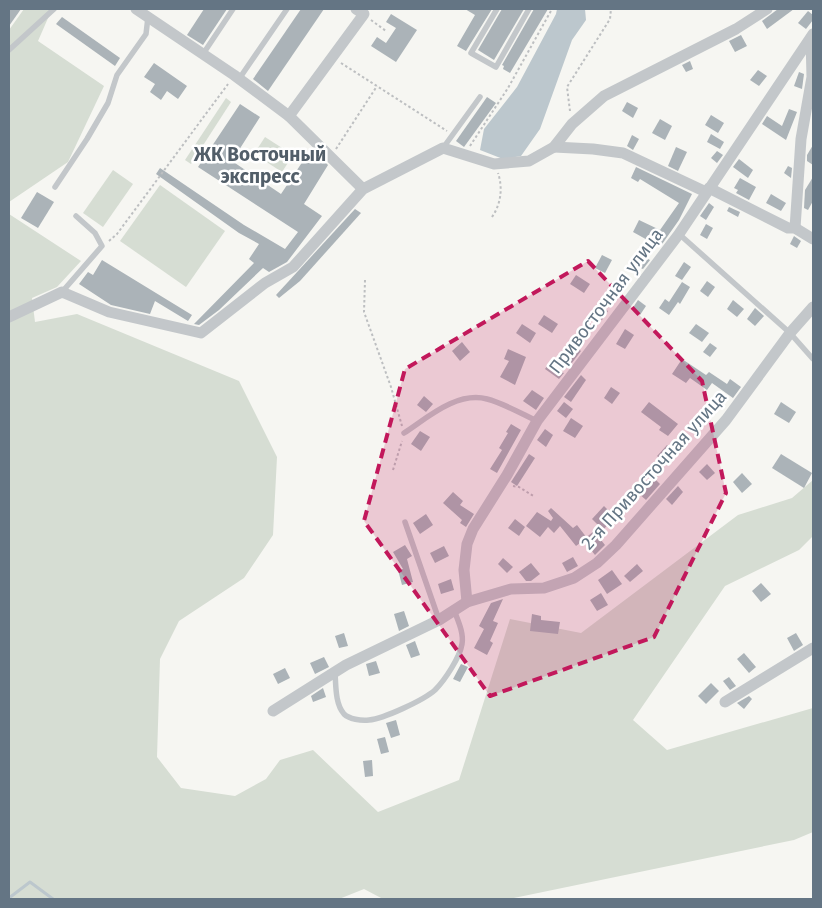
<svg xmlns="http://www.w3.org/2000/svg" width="822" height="908" viewBox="0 0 822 908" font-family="'Fira Sans',sans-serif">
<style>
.green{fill:#d6ddd3}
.water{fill:#bcc7cd}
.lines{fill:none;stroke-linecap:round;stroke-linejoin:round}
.stream{stroke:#bcc7cd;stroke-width:3}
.building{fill:#abb3b8}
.path{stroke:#bdbfc1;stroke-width:2;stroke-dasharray:2.5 2.5;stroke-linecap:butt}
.lane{stroke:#c3c7ca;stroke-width:5.5}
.street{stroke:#c3c7ca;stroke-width:11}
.marked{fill:#c2185b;fill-opacity:0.2;stroke:#c2185b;stroke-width:4;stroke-dasharray:10 6;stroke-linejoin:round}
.labels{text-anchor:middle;stroke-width:5;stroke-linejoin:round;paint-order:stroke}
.street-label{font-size:18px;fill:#647584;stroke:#fff}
.neighbourhood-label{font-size:19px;font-weight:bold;fill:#525e69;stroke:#fff}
</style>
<rect width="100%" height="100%" fill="#f6f6f2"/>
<g class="green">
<polygon points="24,9 52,9 38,41 104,86 68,162 9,202 9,30"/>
<polygon points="226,98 231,102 191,164 185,160"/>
<polygon points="265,137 293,155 282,172 254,154"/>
<polygon points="113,170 133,184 103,227 83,213"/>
<polygon points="160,185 225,231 186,287 120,241"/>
<polygon points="9,214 81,261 57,287 32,298 35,322 77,314 239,381 277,457 273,535 244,578 179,621 160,659 157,757 181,788 235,796 266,779 280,760 313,750 378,812 459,780 510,619 581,633 738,515 792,498 813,480 813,536 799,550 725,586 633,720 667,750 813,708 813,832 794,840 509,899 383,899 364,889 339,899 9,899"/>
</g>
<polygon class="water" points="557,9 585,9 586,20 572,40 540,129 521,156 503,159 480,150 484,129 517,87 556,14"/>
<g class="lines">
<polyline class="stream" points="9,898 30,882 53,899"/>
</g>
<g class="building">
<polygon points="9,9 21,9 9,26"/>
<polygon points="204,9 227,9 203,45 187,35"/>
<polygon points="301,9 324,9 268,91 253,79"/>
<polygon points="465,9 492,9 466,51 457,46 475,15"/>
<polygon points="502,9 524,9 494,60 478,50"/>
<polygon points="534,9 548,9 510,73 503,69 504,66 502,65"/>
<polygon points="778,9 794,9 767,29 762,21"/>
<polygon points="808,11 813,15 813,20 806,29 798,23"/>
<polygon points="391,14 417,30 396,62 371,46 377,37 386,43 396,28 386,22"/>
<polygon points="62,17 120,58 115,66 56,24"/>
<polygon points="741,35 747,46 735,52 729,41"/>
<polygon points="690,61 693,69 686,72 682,65"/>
<polygon points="154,63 187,86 178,99 167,91 161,100 150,92 155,84 144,77"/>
<polygon points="758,70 767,76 759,86 750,80"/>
<polygon points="799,72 804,74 802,89 794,86"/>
<polygon points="487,97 496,103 464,147 456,141"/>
<polygon points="627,102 638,108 633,118 622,111"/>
<polygon points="240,104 260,117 232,161 281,194 311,149 328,165 304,204 322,216 287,262 269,272 263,268 219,310 199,325 194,324 254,263 249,259 259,244 239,233 156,174 160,168 244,225 285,249 298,232 198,167"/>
<polygon points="789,109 797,112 786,140 762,124 767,116 782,126"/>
<polygon points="711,115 724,123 718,133 705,125"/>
<polygon points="660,119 672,126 665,140 652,133"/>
<polygon points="711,134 724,142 720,149 707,142"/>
<polygon points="632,135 639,139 633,150 627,146"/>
<polygon points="813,145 813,165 807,161 807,155"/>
<polygon points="676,147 687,152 678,171 668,166"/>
<polygon points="717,151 723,155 717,163 711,158"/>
<polygon points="739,159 753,170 748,178 733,167"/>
<polygon points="788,166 792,168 791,178 784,173"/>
<polygon points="636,167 692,194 679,220 660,247 633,232 639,220 660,230 679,203 640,179 638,182 631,178"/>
<polygon points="813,177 813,201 808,210 804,208 805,190"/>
<polygon points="740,178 756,187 749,200 736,193 738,190 734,188"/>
<polygon points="37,192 54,202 38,228 21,218"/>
<polygon points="771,194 786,203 781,211 766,203"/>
<polygon points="709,203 714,207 706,220 700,216"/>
<polygon points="729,207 740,212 738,217 727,211"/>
<polygon points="355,209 361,213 300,281 279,298 276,295"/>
<polygon points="706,224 713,228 707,239 700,235"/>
<polygon points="794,236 801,241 797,248 790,244"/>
<polygon points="602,255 612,260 605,273 595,268"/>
<polygon points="644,257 650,260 643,269 638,267"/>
<polygon points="102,260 192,315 188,321 155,301 150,314 111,305 79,284 88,272 93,275"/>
<polygon points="684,262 691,267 682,280 675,276"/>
<polygon points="576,275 590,284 584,293 570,284"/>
<polygon points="707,281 715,287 708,297 700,291"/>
<polygon points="682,282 690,287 680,304 678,302 669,315 659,308 665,299 669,302"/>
<polygon points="638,300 646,306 640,315 632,309"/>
<polygon points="733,300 744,309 737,317 727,309"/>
<polygon points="600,306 608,311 602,320 594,315"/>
<polygon points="755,308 764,316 755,326 747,319"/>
<polygon points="544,315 558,324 552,333 538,324"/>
<polygon points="522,324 536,333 530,343 516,333"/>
<polygon points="696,324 709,333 702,342 689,333"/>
<polygon points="625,329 634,335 625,349 616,344"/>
<polygon points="576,334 583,339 576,347 581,351 568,368 562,364 569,354 563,350"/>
<polygon points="462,342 470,352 460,361 452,351"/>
<polygon points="710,343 717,348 710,357 703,352"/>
<polygon points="508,349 526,357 515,385 500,377 509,361 504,359"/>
<polygon points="682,359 706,375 709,372 727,384 730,379 741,387 733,398 712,383 707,390 690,378 686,383 672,374"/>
<polygon points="547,366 564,373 559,379 545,369"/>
<polygon points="581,375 586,380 571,402 564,397"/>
<polygon points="611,387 620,393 612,404 604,398"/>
<polygon points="532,390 544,398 536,410 523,401"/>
<polygon points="424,396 433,404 426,412 417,405"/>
<polygon points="564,402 573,409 566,418 557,411"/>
<polygon points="649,402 678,424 668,436 659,430 661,427 641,412"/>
<polygon points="781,402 796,412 789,423 774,414"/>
<polygon points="571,418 583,426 575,438 563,431"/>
<polygon points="511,424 521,430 497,473 490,469 502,450 499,448 508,433 506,432"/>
<polygon points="545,429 553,435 546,447 537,440"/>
<polygon points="420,431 430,437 421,451 411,444"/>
<polygon points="667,445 677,454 667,465 657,456"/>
<polygon points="529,454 535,458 517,486 511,482"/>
<polygon points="781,454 812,473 804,488 772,468"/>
<polygon points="707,464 715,473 707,480 699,472"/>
<polygon points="742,473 752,484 742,493 733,482"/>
<polygon points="653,477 660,484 646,500 638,493"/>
<polygon points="678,486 683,492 672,505 666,499"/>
<polygon points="453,492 463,501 460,505 474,514 466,527 460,523 462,520 443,503"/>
<polygon points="604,506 615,517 603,530 592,519"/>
<polygon points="551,508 573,528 577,525 587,538 576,546 560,526 554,533 548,527 540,537 526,526 537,512 551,521 553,518 548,511"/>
<polygon points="426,514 433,525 420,534 413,523"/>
<polygon points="515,519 525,527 519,536 508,528"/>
<polygon points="594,531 605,545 595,555 583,540"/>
<polygon points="405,545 412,556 407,559 413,582 402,585 398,570 403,569 393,552"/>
<polygon points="444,546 449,556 435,563 430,553"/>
<polygon points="573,557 578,566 567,572 562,563"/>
<polygon points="503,558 513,567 507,573 498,564"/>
<polygon points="531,563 540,574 531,581 526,581 519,572"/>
<polygon points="637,564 643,571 630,582 624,576"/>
<polygon points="612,570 622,584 607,594 598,580"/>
<polygon points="451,579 454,590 441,594 438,584"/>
<polygon points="761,583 771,594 761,602 752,591"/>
<polygon points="601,593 608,605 597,611 590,600"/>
<polygon points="503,599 493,621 498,623 490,641 493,643 487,655 474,648 484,629 479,626 491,603"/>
<polygon points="404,611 409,626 399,631 394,614"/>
<polygon points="532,614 541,616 541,620 560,622 558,634 530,631"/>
<polygon points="344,633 348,646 339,648 335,636"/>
<polygon points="796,633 803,645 794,651 787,638"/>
<polygon points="415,641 420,655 411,658 406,645"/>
<polygon points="744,653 756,667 749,673 737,659"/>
<polygon points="324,657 329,667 315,674 310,663"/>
<polygon points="376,661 380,673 369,676 366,664"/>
<polygon points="461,664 468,667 460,682 453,679"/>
<polygon points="285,668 290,678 278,684 273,674"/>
<polygon points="729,677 736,686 730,690 723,681"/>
<polygon points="711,683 719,691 706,704 698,696"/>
<polygon points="323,688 326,697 313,702 311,696"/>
<polygon points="749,696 752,699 744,709 737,703"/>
<polygon points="396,720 400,735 391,738 386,723"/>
<polygon points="385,737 389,752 381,754 377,739"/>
<polygon points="372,760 373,776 365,777 363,761"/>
</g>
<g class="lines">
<g class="path">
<polyline points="371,20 386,31"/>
<polyline points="341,63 447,131"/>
<polyline points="570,111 567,87 610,19 611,9"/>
<polyline points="470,146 508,88 552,9"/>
<polyline points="336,149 377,86"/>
<path d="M 492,217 C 501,204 503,188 498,173"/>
<polyline points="109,241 117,234 228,84"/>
<polyline points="365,280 364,312 391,387 402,426"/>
<polyline points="393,470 402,441"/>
<polyline points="513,486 519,487 535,497"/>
<polyline points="9,898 9,899"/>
</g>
<g class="lane">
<polyline points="497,9 471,53 496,67 529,9"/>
<polyline points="9,50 54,9"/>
<polyline points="203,54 233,9"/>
<polyline points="239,79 287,9"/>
<polyline points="443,148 480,97"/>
<polyline points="55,187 87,139 108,103 117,75 146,34 148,17"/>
<polyline points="679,234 790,333 813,359"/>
<polyline points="62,292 102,246 95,233 76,216"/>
<path d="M 404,433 C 427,418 457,391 487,399 C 503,403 522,414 537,421"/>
<polyline points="405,522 439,620"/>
<path d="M 335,673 C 336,685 335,704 344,714 C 349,719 361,721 369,720 C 383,719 424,700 435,690 C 445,680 460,657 462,644 C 464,633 458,621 454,610"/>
</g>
<g class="street">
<polyline points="136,9 234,75 289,116 363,189"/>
<polyline points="289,116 364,14 356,9"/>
<polyline points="554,147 593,149 623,153 706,192"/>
<polyline points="709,188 788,228 795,228 813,239"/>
<polyline points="795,228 801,139 812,77 811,38"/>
<polyline points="9,317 62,292 109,312 201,333 265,283 293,267 363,189 443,148 494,164 529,161 554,147 572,124 604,96 736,29 767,9"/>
<polyline points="467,602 464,570 467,544 473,529 507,475 537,421 679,234 813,34"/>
<polyline points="725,702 813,648"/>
<polyline points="273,711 346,665 439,620 467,602 511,589 544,588 574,578 597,563 616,545 726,420 790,333 813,307"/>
</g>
</g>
<path class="marked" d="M 588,261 L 702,381 L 726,493 L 654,637 L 490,696 L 364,521 L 405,369 Z"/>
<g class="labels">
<g class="street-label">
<text transform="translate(606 301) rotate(-53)" y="6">Привосточная улица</text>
<text transform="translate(654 470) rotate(-48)" y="6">2-я Привосточная улица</text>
</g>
<g class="neighbourhood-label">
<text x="260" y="161">ЖК Восточный<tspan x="260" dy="22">экспресс</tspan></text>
</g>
</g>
<rect width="822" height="908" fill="none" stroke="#647584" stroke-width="20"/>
</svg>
